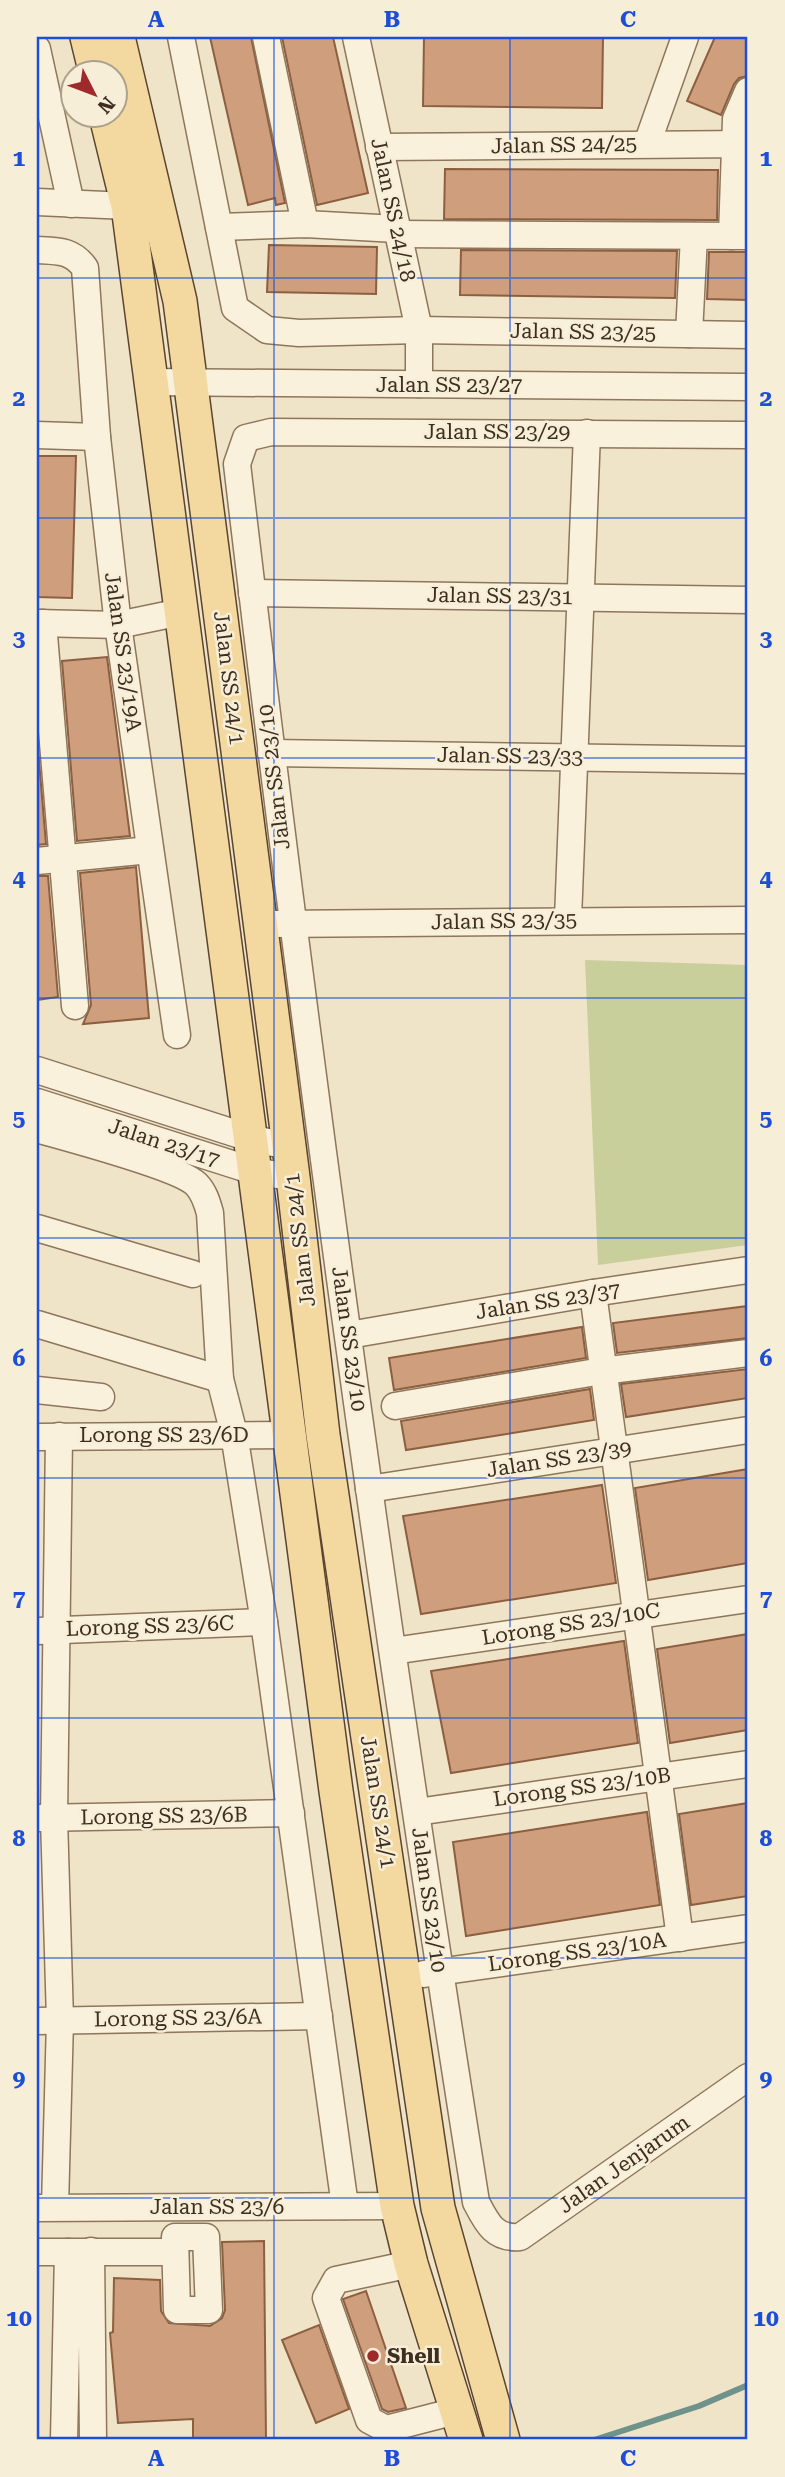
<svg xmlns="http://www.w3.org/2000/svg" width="785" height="2477" viewBox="0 0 785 2477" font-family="'Roboto Serif',serif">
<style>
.green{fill:#c9cf9b}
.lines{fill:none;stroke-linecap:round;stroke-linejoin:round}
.stream{stroke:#6f938a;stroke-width:6}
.building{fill:#cf9f7d;stroke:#8d5f41;stroke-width:2}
.minor-casing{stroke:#8d765c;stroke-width:29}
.major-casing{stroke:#5b4430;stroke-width:36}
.minor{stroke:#faf1dc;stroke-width:26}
.major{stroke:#f3d9a0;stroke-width:33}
.grid{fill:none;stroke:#1d4ed8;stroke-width:2;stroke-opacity:0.55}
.poi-dot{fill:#9e2a2b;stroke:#f7eed8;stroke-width:2.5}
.labels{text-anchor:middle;stroke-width:5;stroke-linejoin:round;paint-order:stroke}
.street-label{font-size:21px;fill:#3d2e20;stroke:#f7eed8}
.poi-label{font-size:21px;font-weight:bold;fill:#3d2e20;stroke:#f7eed8;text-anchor:start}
.neatline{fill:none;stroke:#1d4ed8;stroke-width:2.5}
.grid-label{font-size:23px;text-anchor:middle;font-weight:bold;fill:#1d4ed8}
</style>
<rect width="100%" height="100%" fill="#f0e4c8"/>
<polygon class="green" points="585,960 748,965 748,1245 598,1265"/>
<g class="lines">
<polyline class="stream" points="594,2440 699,2406 748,2385"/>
</g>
<g class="building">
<polygon points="210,37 251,37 285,203 276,205 275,198 248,205"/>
<polygon points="282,37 333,37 368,193 317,205"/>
<polygon points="424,37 603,37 602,108 423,106"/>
<polygon points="715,37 748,37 748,76 739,78 734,84 721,115 687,101"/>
<polygon points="445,169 718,170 717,220 444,219"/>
<polygon points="269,245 377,247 376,294 267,292"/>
<polygon points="461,250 677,251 675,298 460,295"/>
<polygon points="709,252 748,252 748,300 707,299"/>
<polygon points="37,456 76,456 72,598 37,597"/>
<polygon points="107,657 130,836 77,841 62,661"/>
<polygon points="37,737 46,844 37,845"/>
<polygon points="136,867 149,1018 83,1024 91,1005 80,873"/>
<polygon points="37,876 48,876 58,997 37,1000"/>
<polygon points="748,1306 748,1338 617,1353 613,1323"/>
<polygon points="582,1327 586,1358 394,1390 389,1358"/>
<polygon points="748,1369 748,1398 626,1417 621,1384"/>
<polygon points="590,1389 594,1420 406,1450 401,1421"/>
<polygon points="748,1469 748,1563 648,1580 635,1488"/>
<polygon points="602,1485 616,1583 421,1614 403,1516"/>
<polygon points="748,1634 748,1730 670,1743 657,1649"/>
<polygon points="624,1641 638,1743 451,1773 431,1671"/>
<polygon points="748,1803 748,1896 691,1905 679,1814"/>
<polygon points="647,1812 660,1905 466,1936 453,1842"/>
<polygon points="264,2241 266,2440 193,2440 193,2419 118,2423 110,2333 113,2332 114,2278 160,2280 161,2311 169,2323 210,2326 222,2318 225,2310 222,2242"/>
<polygon points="366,2291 406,2408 388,2412 382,2409 343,2299"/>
<polygon points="319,2325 349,2409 316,2423 282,2340"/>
</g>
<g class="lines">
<defs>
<g id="minor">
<polyline points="181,37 235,308 267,330 299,333 419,330 748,335"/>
<polyline points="266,37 305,224"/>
<polyline points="356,37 419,330 419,384"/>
<polyline points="37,49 71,204"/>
<polyline points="647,144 685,37"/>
<polyline points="379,147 748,144"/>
<polyline points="37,202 128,206"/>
<polyline points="219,227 305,224 397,229"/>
<polyline points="398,234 748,236"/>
<polyline points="732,236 736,119 748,91"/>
<path d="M 37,250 C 58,251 72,250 85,268 L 97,437 L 118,625 L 177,1035"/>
<polyline points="689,334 694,236"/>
<polyline points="150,382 748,387"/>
<polyline points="37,435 97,437"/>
<path d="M 748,435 L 271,432 L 246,438 L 237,464 C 305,1044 384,1624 476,2202 C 487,2223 494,2239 520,2237 L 748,2077"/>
<polyline points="252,593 748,600"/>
<polyline points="37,623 118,625 181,612"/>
<polyline points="43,623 75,1006"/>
<polyline points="271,753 748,760"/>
<polyline points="37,861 150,850"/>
<polyline points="568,919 587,433"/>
<polyline points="274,924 748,920"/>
<polyline points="37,1070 253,1139 289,1146"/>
<polyline points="37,1102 257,1172 293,1177"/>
<path d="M 37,1129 C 67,1138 177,1166 196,1184 C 204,1192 207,1202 210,1213 L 220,1379 L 234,1434 L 264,1622 L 345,2206"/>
<polyline points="37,1228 193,1274"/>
<polyline points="593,1293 680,1938"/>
<polyline points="37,1324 220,1379"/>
<polyline points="349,1335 593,1293 748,1270"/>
<polyline points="37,1390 101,1397"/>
<polyline points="395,1406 602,1371 748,1353"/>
<polyline points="37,1437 291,1435"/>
<polyline points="369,1489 748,1430"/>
<polyline points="38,1631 264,1622"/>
<polyline points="393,1651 748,1599"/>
<polyline points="417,1812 748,1764"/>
<polyline points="38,1818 291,1813"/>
<polyline points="424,1974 748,1928"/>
<polyline points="37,2021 319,2016"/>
<polyline points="55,2207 60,2020 54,1818 59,1436"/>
<polyline points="37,2208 397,2206"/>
<polygon points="175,2237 206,2237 209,2310 177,2310"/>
<polyline points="91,2251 93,2440"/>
<polyline points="37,2252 175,2252"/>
<polyline points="411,2264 336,2280 326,2298 369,2420 386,2429 456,2411"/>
<polyline points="64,2440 68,2252"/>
</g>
<g id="major">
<polyline points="87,37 96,74"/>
<polyline points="118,37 180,301 293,1177 323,1435 438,2208 503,2440"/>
<polyline points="106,116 128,206 336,1791 397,2206 411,2264 466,2440"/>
</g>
</defs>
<use href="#minor" class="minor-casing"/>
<use href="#major" class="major-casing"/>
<use href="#minor" class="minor"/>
<use href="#major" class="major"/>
</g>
<path class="grid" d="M 274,37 L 274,2440M 510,37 L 510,2440M 37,278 L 748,278M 37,518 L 748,518M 37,758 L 748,758M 37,998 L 748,998M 37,1238 L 748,1238M 37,1478 L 748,1478M 37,1718 L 748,1718M 37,1958 L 748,1958M 37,2198 L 748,2198"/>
<circle class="poi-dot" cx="373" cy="2356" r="7"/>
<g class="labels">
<g class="street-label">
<text transform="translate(564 145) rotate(-1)" y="7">Jalan SS 24/25</text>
<text transform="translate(393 210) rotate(78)" y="7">Jalan SS 24/18</text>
<text transform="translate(583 332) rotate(1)" y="7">Jalan SS 23/25</text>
<text x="449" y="392">Jalan SS 23/27</text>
<text x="497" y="439">Jalan SS 23/29</text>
<text transform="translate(500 596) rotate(1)" y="7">Jalan SS 23/31</text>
<text transform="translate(123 652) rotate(82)" y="7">Jalan SS 23/19A</text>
<text transform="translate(229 678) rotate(83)" y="7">Jalan SS 24/1</text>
<text transform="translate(510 756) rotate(1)" y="7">Jalan SS 23/33</text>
<text transform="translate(274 777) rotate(-97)" y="7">Jalan SS 23/10</text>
<text transform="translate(504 921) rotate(-1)" y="7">Jalan SS 23/35</text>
<text transform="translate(164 1143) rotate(18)" y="7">Jalan 23/17</text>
<text transform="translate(300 1240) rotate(-97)" y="7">Jalan SS 24/1</text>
<text transform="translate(548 1301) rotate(-9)" y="7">Jalan SS 23/37</text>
<text transform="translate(349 1339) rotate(82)" y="7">Jalan SS 23/10</text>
<text x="164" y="1442">Lorong SS 23/6D</text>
<text transform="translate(559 1459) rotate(-9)" y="7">Jalan SS 23/39</text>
<text transform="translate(571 1624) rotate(-9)" y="7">Lorong SS 23/10C</text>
<text transform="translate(150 1626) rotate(-2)" y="7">Lorong SS 23/6C</text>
<text transform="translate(582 1787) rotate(-8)" y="7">Lorong SS 23/10B</text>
<text transform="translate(378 1802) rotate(81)" y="7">Jalan SS 24/1</text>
<text transform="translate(164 1816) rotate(-1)" y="7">Lorong SS 23/6B</text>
<text transform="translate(429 1900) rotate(82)" y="7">Jalan SS 23/10</text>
<text transform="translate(577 1952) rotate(-8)" y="7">Lorong SS 23/10A</text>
<text transform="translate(178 2018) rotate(-1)" y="7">Lorong SS 23/6A</text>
<text transform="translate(624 2164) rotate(-35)" y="7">Jalan Jenjarum</text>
<text x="217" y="2214">Jalan SS 23/6</text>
</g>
<g class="poi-label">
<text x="387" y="2363">Shell</text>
</g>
</g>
<rect width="785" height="2477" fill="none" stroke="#f7eed8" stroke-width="77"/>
<g transform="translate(94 94) rotate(132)"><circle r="33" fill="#f7eed8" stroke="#ada18e" stroke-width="2"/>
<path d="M0-5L12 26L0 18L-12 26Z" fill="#9e2a2b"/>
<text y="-10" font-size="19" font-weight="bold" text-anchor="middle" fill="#3d2e20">N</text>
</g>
<rect x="38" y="38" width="708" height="2400" class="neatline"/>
<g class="grid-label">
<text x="156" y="27">A</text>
<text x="392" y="27">B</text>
<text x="628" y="27">C</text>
<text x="19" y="166">1</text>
<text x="766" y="166">1</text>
<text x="19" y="406">2</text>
<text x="766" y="406">2</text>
<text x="19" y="646">3</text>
<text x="766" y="646">3</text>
<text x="19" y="886">4</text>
<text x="766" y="886">4</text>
<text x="19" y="1126">5</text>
<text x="766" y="1126">5</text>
<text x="19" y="1366">6</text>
<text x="766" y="1366">6</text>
<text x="19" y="1606">7</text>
<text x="766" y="1606">7</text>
<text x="19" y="1846">8</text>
<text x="766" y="1846">8</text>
<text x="19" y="2086">9</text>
<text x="766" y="2086">9</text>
<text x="19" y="2326">10</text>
<text x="766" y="2326">10</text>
<text x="156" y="2466">A</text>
<text x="392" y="2466">B</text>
<text x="628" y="2466">C</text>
</g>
</svg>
